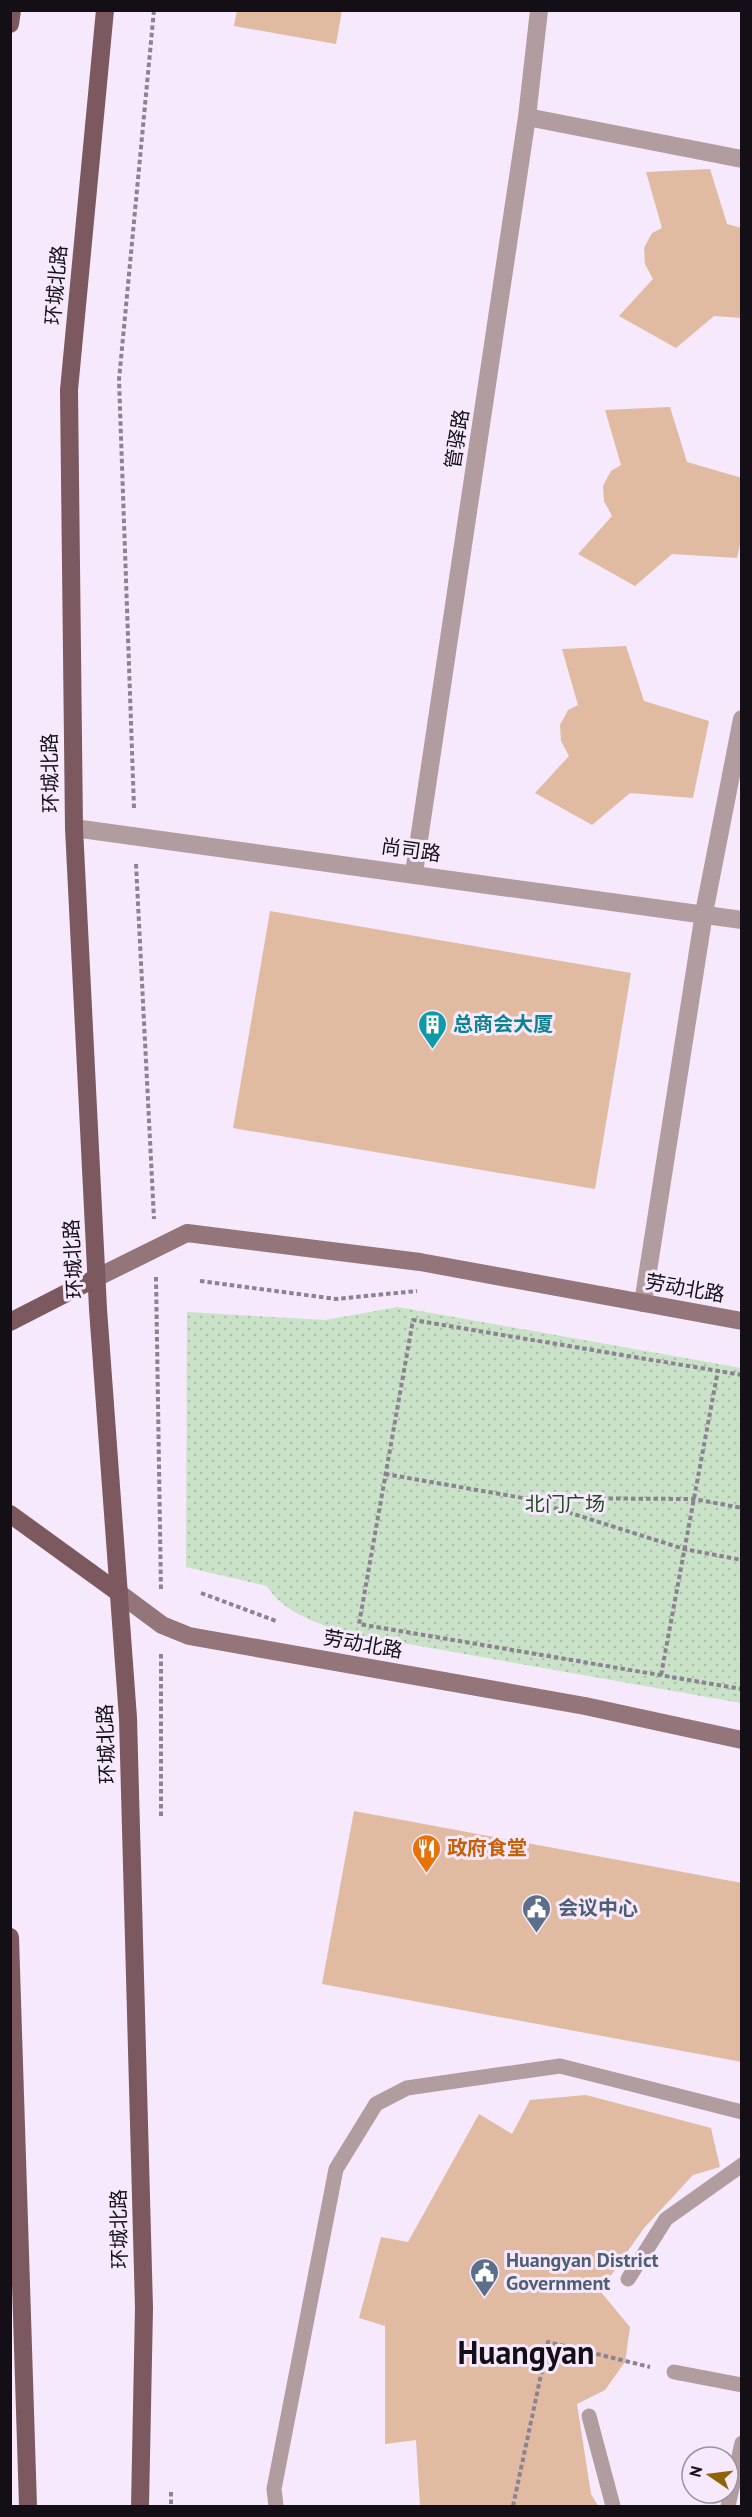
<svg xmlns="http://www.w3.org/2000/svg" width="752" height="2517" viewBox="0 0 752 2517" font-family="'PT Sans','Noto Sans SC',sans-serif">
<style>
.park{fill:url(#park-dots)}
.building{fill:#e1baa2}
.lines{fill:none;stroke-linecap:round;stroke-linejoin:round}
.path{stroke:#8c8391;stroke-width:4;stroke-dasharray:4.5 3;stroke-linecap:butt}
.service{stroke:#b19ca0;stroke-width:15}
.minor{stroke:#b19ca0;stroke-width:18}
.secondary{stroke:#93757a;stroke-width:18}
.primary{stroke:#7c595f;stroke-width:18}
.labels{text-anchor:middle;stroke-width:6;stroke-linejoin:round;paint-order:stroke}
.street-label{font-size:20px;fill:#140e17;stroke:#f5e9fb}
.culture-label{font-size:20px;font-weight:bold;fill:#0d838f;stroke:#f5e9fb;text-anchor:start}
.park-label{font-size:20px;fill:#214d21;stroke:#f5e9fb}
.food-label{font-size:20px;font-weight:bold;fill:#c56008;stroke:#f5e9fb;text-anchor:start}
.service-label{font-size:20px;font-weight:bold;fill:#4e5e75;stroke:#f5e9fb;text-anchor:start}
.town-label{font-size:32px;font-weight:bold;fill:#140e17;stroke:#f5e9fb}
</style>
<defs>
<pattern id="park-dots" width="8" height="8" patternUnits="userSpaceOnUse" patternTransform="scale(1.5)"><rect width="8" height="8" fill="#c9e2c8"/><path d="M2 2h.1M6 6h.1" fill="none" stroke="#acc1ab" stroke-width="1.8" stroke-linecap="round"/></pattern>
</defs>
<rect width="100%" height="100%" fill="#f5e9fb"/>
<path class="park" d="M 398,1307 L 741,1368 L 741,1703 L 341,1632 C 313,1621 283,1612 267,1586 L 186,1567 L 187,1312 L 325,1320 Z"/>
<g class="building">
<polygon points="237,10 342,10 336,44 234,26"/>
<polygon points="710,169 727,224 742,228 742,318 714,316 676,348 619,316 653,279 645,264 644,248 652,233 662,228 646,172"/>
<polygon points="670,407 687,462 742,478 742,535 737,558 672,554 635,586 578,554 612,516 604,501 603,486 611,471 621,465 605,410"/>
<polygon points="626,646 644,701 709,721 693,798 630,793 592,825 535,793 569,756 561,741 560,725 568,710 578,705 562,649"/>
<polygon points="270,911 631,973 595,1189 233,1128"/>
<polygon points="354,1811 742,1883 742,2062 322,1984"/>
<polygon points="586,2095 711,2128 720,2167 693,2175 644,2228 600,2291 630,2327 625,2362 605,2390 577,2404 591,2494 598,2506 420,2506 416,2440 385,2444 385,2326 359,2318 381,2237 408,2242 479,2114 512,2134 530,2100"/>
</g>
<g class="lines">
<g class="path">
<polyline points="134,808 119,380 154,10"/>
<polyline points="136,864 154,1219"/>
<polyline points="156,1277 161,1591"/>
<polyline points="200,1281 336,1299 417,1291"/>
<polyline points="742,1375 413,1320 359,1624 742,1689"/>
<polyline points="385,1474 523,1498 684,1549 742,1560"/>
<polyline points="526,1498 694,1499 742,1508"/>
<polyline points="201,1593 276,1621"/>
<polyline points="661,1675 718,1370"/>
<polyline points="161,1816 161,1652"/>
<polyline points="171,2492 171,2506"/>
<polyline points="513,2506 548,2342 650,2367"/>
</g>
<g class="service">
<polyline points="628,2279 666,2219 742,2165"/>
<polyline points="674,2372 742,2385"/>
<polyline points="589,2416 613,2506"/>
<polyline points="276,2506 274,2489 336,2169 376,2104 407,2088 560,2066 742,2112"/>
<polyline points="728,2506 742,2443"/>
</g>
<g class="minor">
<polyline points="527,117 742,159"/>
<polyline points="74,828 742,920"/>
<polyline points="414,873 527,117 539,10"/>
<polyline points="643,1303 704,913 742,719"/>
</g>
<g class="secondary">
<polyline points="96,1278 187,1233 420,1262 742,1321"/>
<polyline points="119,1593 162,1625 189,1636 585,1706 742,1740"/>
</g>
<g class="primary">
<polyline points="105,10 69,390 74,828 98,1309 128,1718 144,2308 140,2506"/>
<polyline points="10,24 12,10"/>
<polyline points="10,1322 96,1278"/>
<polyline points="10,1514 119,1593"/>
<polyline points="10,1937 28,2506"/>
</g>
</g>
<defs>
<symbol id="building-pin" viewBox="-11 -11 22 30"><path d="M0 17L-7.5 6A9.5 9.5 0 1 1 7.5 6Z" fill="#0f9aa8" stroke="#f5e9fb"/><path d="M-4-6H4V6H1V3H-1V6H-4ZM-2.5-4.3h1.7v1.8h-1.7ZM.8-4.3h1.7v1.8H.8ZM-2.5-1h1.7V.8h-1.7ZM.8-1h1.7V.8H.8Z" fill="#fff"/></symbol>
<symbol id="restaurant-pin" viewBox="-11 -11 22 30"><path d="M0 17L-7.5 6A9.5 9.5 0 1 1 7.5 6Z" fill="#e8710a" stroke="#f5e9fb"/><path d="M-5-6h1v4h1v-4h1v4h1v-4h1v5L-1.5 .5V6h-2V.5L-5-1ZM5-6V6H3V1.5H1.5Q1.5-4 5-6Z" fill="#fff"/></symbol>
<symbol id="civic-pin" viewBox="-11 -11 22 30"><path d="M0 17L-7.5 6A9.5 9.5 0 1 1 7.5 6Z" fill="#5c6f8a" stroke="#f5e9fb"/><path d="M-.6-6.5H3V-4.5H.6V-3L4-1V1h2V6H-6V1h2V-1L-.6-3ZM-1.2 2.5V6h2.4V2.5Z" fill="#fff"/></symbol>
</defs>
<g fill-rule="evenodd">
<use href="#building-pin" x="416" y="1008" width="33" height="45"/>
<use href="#restaurant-pin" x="410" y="1832" width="33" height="45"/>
<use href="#civic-pin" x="520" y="1892" width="33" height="45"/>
<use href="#civic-pin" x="468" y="2256" width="33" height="45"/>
</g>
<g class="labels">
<g class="street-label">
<text transform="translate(56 285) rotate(-85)" y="7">环城北路</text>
<text transform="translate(457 439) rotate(-81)" y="7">管驿路</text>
<text transform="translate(50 773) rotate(-91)" y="7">环城北路</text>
<text transform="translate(411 850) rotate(8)" y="7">尚司路</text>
<text transform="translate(73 1259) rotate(-93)" y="7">环城北路</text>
<text transform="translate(685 1288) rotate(10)" y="7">劳动北路</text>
<text transform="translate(363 1644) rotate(10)" y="7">劳动北路</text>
<text transform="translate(106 1744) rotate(-92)" y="7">环城北路</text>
<text transform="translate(119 2229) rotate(-91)" y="7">环城北路</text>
</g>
<g class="culture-label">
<text x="453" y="1031">总商会大厦</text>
</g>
<g class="park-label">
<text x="565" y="1511">北门广场</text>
</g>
<g class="food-label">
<text x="447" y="1855">政府食堂</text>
</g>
<g class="service-label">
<text x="558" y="1915">会议中心</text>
<text x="506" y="2267">Huangyan District<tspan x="506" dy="23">Government</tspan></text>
</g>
<g class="town-label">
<text x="526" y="2364">Huangyan</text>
</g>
</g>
<rect width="752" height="2517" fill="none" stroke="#140e17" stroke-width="24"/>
<g transform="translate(710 2475) rotate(284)"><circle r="28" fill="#f5e9fb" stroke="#9b91a0" stroke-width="1.5"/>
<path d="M0-4.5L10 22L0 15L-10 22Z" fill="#8f630a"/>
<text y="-9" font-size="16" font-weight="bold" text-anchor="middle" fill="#140e17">N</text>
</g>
</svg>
